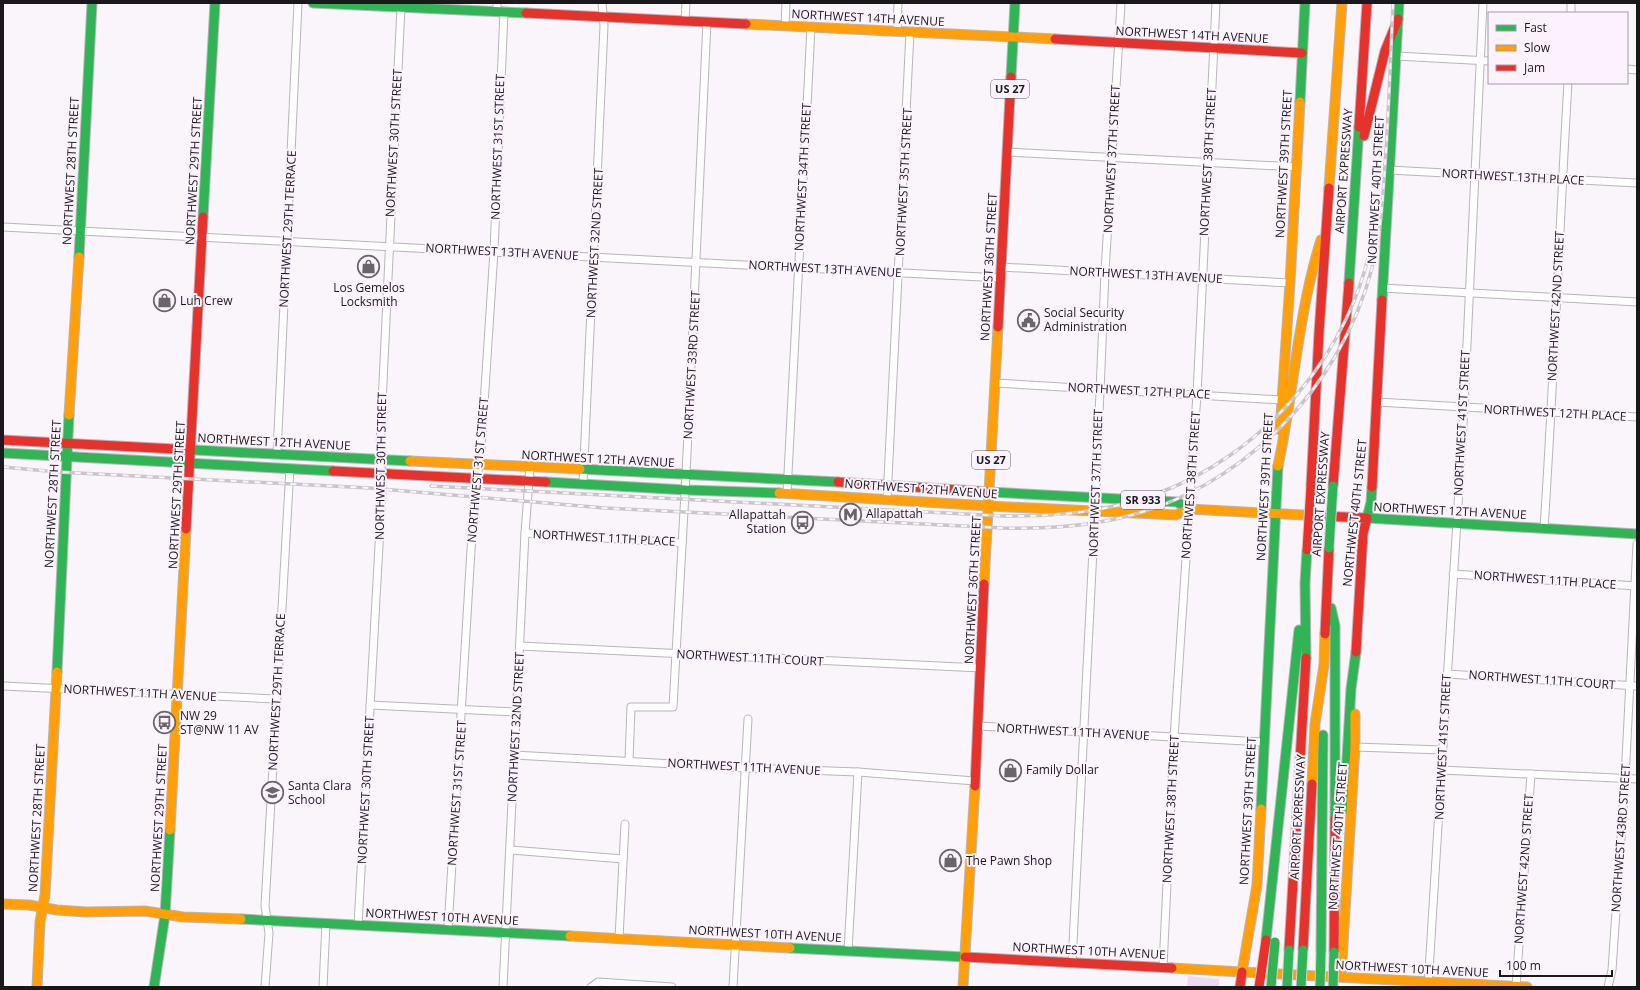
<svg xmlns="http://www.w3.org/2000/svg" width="1640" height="990" viewBox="0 0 1640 990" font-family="'Open Sans',sans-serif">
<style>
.green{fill:#eddbf3}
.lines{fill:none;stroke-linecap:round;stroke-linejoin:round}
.street-casing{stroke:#b9b5ba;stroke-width:9}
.fast-casing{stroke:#b9b5ba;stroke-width:11}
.slow-casing{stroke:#b9b5ba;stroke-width:11}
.jam-casing{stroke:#b9b5ba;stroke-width:11}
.street{stroke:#fefefe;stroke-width:7}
.fast{stroke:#30b455;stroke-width:9}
.slow{stroke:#ff9f0a;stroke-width:9}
.jam{stroke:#e5322d;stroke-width:9}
.rail-casing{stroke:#c8c6c8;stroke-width:3.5}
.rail{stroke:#fbf2fe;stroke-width:2;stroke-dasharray:6;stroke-linecap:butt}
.fast-bridge-casing{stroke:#d4d1d4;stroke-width:11;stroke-linecap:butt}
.jam-bridge-casing{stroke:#d4d1d4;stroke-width:11;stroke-linecap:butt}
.fast-bridge{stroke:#30b455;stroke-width:9}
.jam-bridge{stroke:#e5322d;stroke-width:9}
.labels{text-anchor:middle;stroke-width:4;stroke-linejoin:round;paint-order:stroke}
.shield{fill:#fbf2fe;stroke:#5e5960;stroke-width:1}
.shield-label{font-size:11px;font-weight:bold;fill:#1b181c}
.street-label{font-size:12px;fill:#1b181c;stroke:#fbf2fe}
.poi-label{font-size:12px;fill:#1b181c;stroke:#fbf2fe;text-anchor:start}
</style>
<rect width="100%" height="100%" fill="#faf5fb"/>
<polygon class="green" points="1188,976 1219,979 1219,987 1187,987"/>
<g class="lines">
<defs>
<g id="street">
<polyline points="497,11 497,3"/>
<polyline points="1571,13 1571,3"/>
<polyline points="685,21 686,3"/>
<polyline points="785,26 786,3"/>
<polyline points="897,32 898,3"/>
<polyline points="1396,56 1489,61"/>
<polyline points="1627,69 1637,70"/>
<polyline points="1007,152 1297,167"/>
<polyline points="1389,170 1637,183"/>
<polyline points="3,227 1001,278"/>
<polyline points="1001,267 1290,283"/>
<polyline points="1382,288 1637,302"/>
<polyline points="996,383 1282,400"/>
<polyline points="1377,402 1637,417"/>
<polyline points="277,454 298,3"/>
<polyline points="583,483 604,26 602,3"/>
<polyline points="787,493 811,28"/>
<polyline points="887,499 910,32"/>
<path d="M 1544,528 C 1554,380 1559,231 1568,83"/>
<polyline points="525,533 682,543"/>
<polyline points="1453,574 1637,586"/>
<polyline points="520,646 981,668"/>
<polyline points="1447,674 1637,686"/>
<polyline points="3,686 276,699"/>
<polyline points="370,705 516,712"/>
<polyline points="978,726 1263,742"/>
<polyline points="1355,747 1443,750"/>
<polyline points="514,755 745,768 858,772 975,781"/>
<polyline points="629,761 631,707 673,707 686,475 707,22"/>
<polyline points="1441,770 1637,779"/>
<polyline points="511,850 623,859"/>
<polyline points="358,925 382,491 380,445 401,7"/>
<polyline points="448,929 474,501 481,450 494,251 504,11"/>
<polyline points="619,938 625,824"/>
<polyline points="848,951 858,772"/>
<polyline points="1072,963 1095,510 1105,272 1121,3"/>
<polyline points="1163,967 1174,738 1197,394 1216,3"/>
<polyline points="265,987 269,933 265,906 290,468"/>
<polyline points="323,987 326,923"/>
<polyline points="503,987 525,533 530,467"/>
<polyline points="591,987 598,982 672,987"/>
<polyline points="733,987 748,719"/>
<polyline points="1428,987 1464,408 1483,3"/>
<polyline points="1516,987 1531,774"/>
<polyline points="1608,987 1612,970 1625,779 1637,544"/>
</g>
<g id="fast">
<polyline points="313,3 526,13"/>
<polyline points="1011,77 1015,3"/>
<polyline points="1300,102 1305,3"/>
<polyline points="203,217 215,3"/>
<polyline points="79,257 92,3"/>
<polyline points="1349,283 1359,127"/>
<polyline points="1382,300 1399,3"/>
<polyline points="175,449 410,461"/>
<polyline points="3,453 333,471"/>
<polyline points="580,469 838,482"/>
<polyline points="546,482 686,490 779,493"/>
<polyline points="1372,487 1371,502 1367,518 1637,534"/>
<polyline points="990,492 1177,502 1189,509"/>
<polyline points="1331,608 1335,626 1335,819"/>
<polyline points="1306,658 1305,583 1307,550"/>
<polyline points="57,672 69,415"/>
<polyline points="1261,809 1278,466"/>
<polyline points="1344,810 1351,689 1356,652"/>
<polyline points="241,919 570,936"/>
<polyline points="1266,940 1299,630"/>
<polyline points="790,948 965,957"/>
<polyline points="1321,951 1323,735"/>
<polyline points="154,987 165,915 170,830"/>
</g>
<g id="slow">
<polyline points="746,24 1055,39"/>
<polyline points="1329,188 1342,3"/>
<polyline points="69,415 79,257"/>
<polyline points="1280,430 1290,283 1300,102"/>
<polyline points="410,461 580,469"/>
<path d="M 1278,466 C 1294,391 1298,313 1321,240"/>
<polyline points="779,493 989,506"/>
<polyline points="989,506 1176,515 1189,509 1321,516"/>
<polyline points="984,584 998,327"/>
<polyline points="1312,784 1315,724 1324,665 1325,634"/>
<polyline points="170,830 186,529"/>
<polyline points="3,904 29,905 57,910 86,912 145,911 183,917 241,919"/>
<polyline points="570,936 790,948"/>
<polyline points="1172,968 1242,972 1257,885 1261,809"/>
<polyline points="1242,972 1527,987"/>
<polyline points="1341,977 1355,747 1355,714"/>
<polyline points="37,987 40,922 45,895 57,672"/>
<polyline points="963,987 975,786"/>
</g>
<g id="jam">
<polyline points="526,13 746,24"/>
<polyline points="1055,39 1302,53"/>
<polyline points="1359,127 1367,3"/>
<polyline points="1364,136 1385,51 1398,19"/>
<polyline points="998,327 1011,77"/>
<polyline points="3,440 175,449"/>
<polyline points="333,471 546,482"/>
<polyline points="838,482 990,492"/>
<polyline points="1311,486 1319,333 1329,188"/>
<polyline points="1333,486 1349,283"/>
<polyline points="1372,487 1382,300"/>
<polyline points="1321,516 1367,518 1363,534 1356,652"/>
<polyline points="186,529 203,217"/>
<polyline points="1325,634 1329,548"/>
<polyline points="975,786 984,584"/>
<polyline points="1289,950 1306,658"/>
<polyline points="1303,950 1312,784"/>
<polyline points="1334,952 1335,819"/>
<polyline points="965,957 1172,968"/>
<polyline points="1240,987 1242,972"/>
</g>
</defs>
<use href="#street" class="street-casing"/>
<use href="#fast" class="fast-casing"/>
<use href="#slow" class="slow-casing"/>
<use href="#jam" class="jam-casing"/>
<use href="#street" class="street"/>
<use href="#fast" class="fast"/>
<use href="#slow" class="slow"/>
<use href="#jam" class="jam"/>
<defs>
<g id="rail">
<path d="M 3,467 L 58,472 L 370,488 L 605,508 L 1003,528 C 1043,529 1081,527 1120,518 C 1242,490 1341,388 1372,268 C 1382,230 1383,190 1386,151 C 1389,102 1391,52 1393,3"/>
<path d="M 431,486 L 1004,516 C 1055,517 1105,512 1153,495 C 1264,456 1354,351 1373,234"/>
</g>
</defs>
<use href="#rail" class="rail-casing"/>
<use href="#rail" class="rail"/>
<defs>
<g id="fast-bridge">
<polyline points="1329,548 1333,486"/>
<polyline points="1271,987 1275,942"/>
<polyline points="1287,987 1289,950"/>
<polyline points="1301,987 1303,950"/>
<polyline points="1320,987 1321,951"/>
<polyline points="1333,987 1334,952"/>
</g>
<g id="jam-bridge">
<polyline points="1307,550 1311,486"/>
<polyline points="1259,987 1266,940"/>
</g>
</defs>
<use href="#fast-bridge" class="fast-bridge-casing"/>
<use href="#jam-bridge" class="jam-bridge-casing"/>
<use href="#fast-bridge" class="fast-bridge"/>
<use href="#jam-bridge" class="jam-bridge"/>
</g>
<defs>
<symbol id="shop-ring" viewBox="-11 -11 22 22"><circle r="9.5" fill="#fbf2fe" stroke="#69656a" stroke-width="1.5"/><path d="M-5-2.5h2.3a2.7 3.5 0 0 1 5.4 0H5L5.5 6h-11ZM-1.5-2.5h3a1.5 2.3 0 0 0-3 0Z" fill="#69656a"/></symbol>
<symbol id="civic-ring" viewBox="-11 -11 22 22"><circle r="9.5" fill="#fbf2fe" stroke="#69656a" stroke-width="1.5"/><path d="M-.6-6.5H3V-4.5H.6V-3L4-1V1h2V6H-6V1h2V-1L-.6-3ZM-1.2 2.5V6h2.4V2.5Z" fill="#69656a"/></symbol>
<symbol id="metro-ring" viewBox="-11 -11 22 22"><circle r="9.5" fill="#fbf2fe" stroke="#69656a" stroke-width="1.5"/><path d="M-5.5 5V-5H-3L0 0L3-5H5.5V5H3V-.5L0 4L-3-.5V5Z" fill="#69656a"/></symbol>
<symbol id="bus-ring" viewBox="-11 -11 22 22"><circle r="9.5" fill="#fbf2fe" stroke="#69656a" stroke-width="1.5"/><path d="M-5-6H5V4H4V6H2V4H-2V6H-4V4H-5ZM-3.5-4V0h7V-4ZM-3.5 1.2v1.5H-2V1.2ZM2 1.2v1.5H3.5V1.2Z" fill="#69656a"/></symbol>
<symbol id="school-ring" viewBox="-11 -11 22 22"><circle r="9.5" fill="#fbf2fe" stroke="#69656a" stroke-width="1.5"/><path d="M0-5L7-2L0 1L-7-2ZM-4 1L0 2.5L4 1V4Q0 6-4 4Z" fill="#69656a"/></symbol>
</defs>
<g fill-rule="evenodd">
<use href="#shop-ring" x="356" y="254" width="25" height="25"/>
<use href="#shop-ring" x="152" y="288" width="25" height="25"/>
<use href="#civic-ring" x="1016" y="308" width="25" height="25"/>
<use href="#metro-ring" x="838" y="502" width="25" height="25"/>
<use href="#bus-ring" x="790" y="510" width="25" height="25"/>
<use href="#bus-ring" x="152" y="710" width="25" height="25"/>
<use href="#shop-ring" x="998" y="758" width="25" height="25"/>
<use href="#school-ring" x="260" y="780" width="25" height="25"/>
<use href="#shop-ring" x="938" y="848" width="25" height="25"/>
</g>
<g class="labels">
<g class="shield">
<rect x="991" y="80" width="38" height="18" rx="3"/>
<rect x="972" y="451" width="38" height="18" rx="3"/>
<rect x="1121" y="491" width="44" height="18" rx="3"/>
</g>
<g class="shield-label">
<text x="1010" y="93">US 27</text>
<text x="991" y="464">US 27</text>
<text x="1143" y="504">SR 933</text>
</g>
<g class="street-label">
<text transform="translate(868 18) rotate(3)" y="4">NORTHWEST 14TH AVENUE</text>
<text transform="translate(1192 35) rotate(3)" y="4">NORTHWEST 14TH AVENUE</text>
<text transform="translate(394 143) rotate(-87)" y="4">NORTHWEST 30TH STREET</text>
<text transform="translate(498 147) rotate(-88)" y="4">NORTHWEST 31ST STREET</text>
<text transform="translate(1112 159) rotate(-87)" y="4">NORTHWEST 37TH STREET</text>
<text transform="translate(1208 162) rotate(-87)" y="4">NORTHWEST 38TH STREET</text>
<text transform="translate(1284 164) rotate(-87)" y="4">NORTHWEST 39TH STREET</text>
<text transform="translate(71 171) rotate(-87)" y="4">NORTHWEST 28TH STREET</text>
<text transform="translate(194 171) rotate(-87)" y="4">NORTHWEST 29TH STREET</text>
<text transform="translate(1344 171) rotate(-86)" y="4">AIRPORT EXPRESSWAY</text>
<text transform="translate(803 177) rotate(-87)" y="4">NORTHWEST 34TH STREET</text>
<text transform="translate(1513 177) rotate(3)" y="4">NORTHWEST 13TH PLACE</text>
<text transform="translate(904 182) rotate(-87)" y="4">NORTHWEST 35TH STREET</text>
<text transform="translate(1376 190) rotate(-87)" y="4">NORTHWEST 40TH STREET</text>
<text transform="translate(288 229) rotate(-87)" y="4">NORTHWEST 29TH TERRACE</text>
<text transform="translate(595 243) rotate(-87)" y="4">NORTHWEST 32ND STREET</text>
<text transform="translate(502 252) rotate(3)" y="4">NORTHWEST 13TH AVENUE</text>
<text transform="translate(989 267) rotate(-87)" y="4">NORTHWEST 36TH STREET</text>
<text transform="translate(825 269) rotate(3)" y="4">NORTHWEST 13TH AVENUE</text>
<text transform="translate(1146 275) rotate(3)" y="4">NORTHWEST 13TH AVENUE</text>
<text transform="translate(1556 306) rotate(-87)" y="4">NORTHWEST 42ND STREET</text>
<text transform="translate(692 365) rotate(-87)" y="4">NORTHWEST 33RD STREET</text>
<text transform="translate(1139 391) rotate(3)" y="4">NORTHWEST 12TH PLACE</text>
<text transform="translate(1555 413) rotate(3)" y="4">NORTHWEST 12TH PLACE</text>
<text transform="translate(1462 423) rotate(-87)" y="4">NORTHWEST 41ST STREET</text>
<text transform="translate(274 442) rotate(3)" y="4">NORTHWEST 12TH AVENUE</text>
<text transform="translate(598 459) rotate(3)" y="4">NORTHWEST 12TH AVENUE</text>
<text transform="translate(381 466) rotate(-89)" y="4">NORTHWEST 30TH STREET</text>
<text transform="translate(478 470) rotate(-85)" y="4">NORTHWEST 31ST STREET</text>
<text transform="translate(1096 483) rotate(-88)" y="4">NORTHWEST 37TH STREET</text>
<text transform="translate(1191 485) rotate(-86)" y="4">NORTHWEST 38TH STREET</text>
<text transform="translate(1265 487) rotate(-87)" y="4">NORTHWEST 39TH STREET</text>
<text transform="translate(921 489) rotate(4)" y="4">NORTHWEST 12TH AVENUE</text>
<text transform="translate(53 494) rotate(-87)" y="4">NORTHWEST 28TH STREET</text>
<text transform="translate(1321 494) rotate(-86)" y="4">AIRPORT EXPRESSWAY</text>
<text transform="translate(177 495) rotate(-87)" y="4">NORTHWEST 29TH STREET</text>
<text transform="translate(1450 511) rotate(3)" y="4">NORTHWEST 12TH AVENUE</text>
<text transform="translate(1355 513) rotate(-84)" y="4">NORTHWEST 40TH STREET</text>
<text transform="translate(604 538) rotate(3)" y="4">NORTHWEST 11TH PLACE</text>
<text transform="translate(1545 580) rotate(4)" y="4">NORTHWEST 11TH PLACE</text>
<text transform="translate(973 590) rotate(-87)" y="4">NORTHWEST 36TH STREET</text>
<text transform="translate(750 658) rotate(3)" y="4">NORTHWEST 11TH COURT</text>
<text transform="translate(1542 680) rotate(4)" y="4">NORTHWEST 11TH COURT</text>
<text transform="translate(277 692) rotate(-87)" y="4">NORTHWEST 29TH TERRACE</text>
<text transform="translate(140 693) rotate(3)" y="4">NORTHWEST 11TH AVENUE</text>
<text transform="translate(516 727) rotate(-87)" y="4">NORTHWEST 32ND STREET</text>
<text transform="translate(1073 732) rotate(3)" y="4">NORTHWEST 11TH AVENUE</text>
<text transform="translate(1443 747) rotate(-87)" y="4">NORTHWEST 41ST STREET</text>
<text transform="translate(744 767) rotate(3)" y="4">NORTHWEST 11TH AVENUE</text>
<text transform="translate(366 790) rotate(-87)" y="4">NORTHWEST 30TH STREET</text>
<text transform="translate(457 793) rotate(-86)" y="4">NORTHWEST 31ST STREET</text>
<text transform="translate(1171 809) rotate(-87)" y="4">NORTHWEST 38TH STREET</text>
<text transform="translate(1248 811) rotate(-87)" y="4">NORTHWEST 39TH STREET</text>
<text transform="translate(1298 817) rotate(-87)" y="4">AIRPORT EXPRESSWAY</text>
<text transform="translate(37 818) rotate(-87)" y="4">NORTHWEST 28TH STREET</text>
<text transform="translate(159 818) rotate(-87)" y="4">NORTHWEST 29TH STREET</text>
<text transform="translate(1338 836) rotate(-86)" y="4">NORTHWEST 40TH STREET</text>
<text transform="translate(1621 838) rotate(-86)" y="4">NORTHWEST 43RD STREET</text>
<text transform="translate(1524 869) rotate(-86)" y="4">NORTHWEST 42ND STREET</text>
<text transform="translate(442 917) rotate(3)" y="4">NORTHWEST 10TH AVENUE</text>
<text transform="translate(765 934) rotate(3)" y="4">NORTHWEST 10TH AVENUE</text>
<text transform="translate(1089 951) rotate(3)" y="4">NORTHWEST 10TH AVENUE</text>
<text transform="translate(1412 969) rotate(3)" y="4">NORTHWEST 10TH AVENUE</text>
</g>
<g class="poi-label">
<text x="369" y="292" text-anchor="middle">Los Gemelos<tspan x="369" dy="14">Locksmith</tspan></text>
<text x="180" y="305">Luh Crew</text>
<text x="1044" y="317">Social Security<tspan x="1044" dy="14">Administration</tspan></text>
<text x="866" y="518">Allapattah</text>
<text x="786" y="519" text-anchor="end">Allapattah<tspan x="786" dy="14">Station</tspan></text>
<text x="180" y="720">NW 29<tspan x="180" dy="14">ST@NW 11 AV</tspan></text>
<text x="1026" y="774">Family Dollar</text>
<text x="288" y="790">Santa Clara<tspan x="288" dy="14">School</tspan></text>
<text x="966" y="865">The Pawn Shop</text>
</g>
</g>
<rect width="1640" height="990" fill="none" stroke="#1b181c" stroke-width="8"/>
<rect x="1488" y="12" width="140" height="72" fill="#fbf2fe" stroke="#a19ba4"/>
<rect x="1496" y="25" width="20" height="6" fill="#30b455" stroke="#a19ba4"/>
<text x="1524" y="32" font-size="12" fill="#1b181c">Fast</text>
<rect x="1496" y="45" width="20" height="6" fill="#ff9f0a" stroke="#a19ba4"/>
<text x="1524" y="52" font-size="12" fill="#1b181c">Slow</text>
<rect x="1496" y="65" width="20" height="6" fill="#e5322d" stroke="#a19ba4"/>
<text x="1524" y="72" font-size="12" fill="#1b181c">Jam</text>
<path d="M1500 970v6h112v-6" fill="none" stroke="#1b181c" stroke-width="2"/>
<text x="1506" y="970" font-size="12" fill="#1b181c" stroke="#fbf2fe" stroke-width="3" paint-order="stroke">100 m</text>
</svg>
